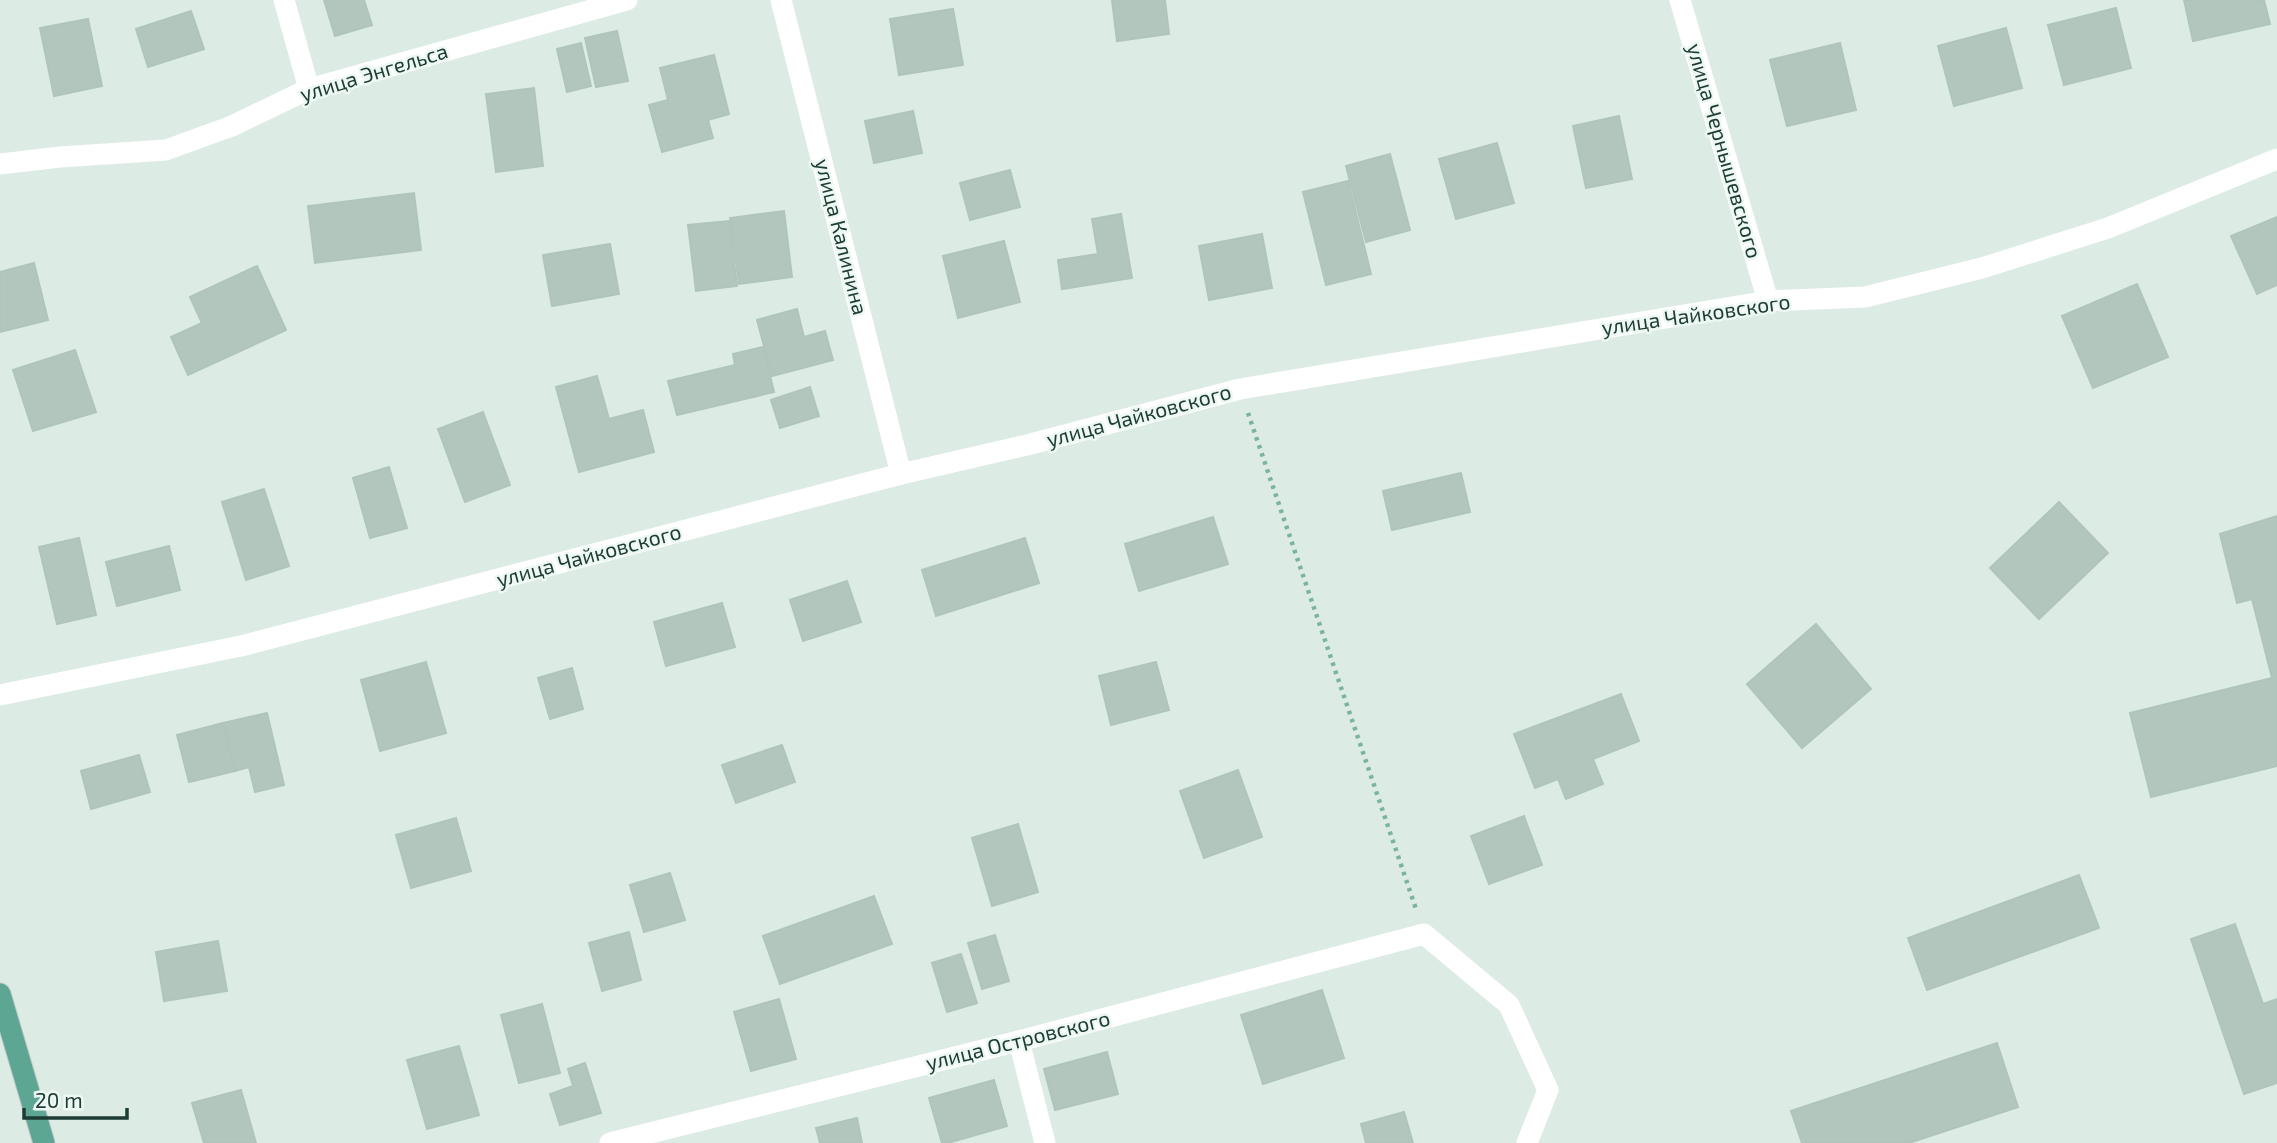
<svg xmlns="http://www.w3.org/2000/svg" width="2277" height="1143" viewBox="0 0 2277 1143" font-family="'Exo 2',sans-serif">
<style>
.building{fill:#b3c6be;stroke:#afc5bc;stroke-width:2}
.lines{fill:none;stroke-linecap:round;stroke-linejoin:round}
.primary-casing{stroke:#c0c8c6;stroke-width:23}
.path{stroke:#7ab3a1;stroke-width:4.5;stroke-dasharray:3.5 5;stroke-linecap:butt}
.minor{stroke:#fff;stroke-width:21}
.primary{stroke:#5da694;stroke-width:21}
.labels{text-anchor:middle;stroke-width:5;stroke-linejoin:round;paint-order:stroke}
.street-label{font-size:21px;fill:#1d3c34;stroke:#eef8f3}
</style>
<rect width="100%" height="100%" fill="#ddebe5"/>
<g class="building">
<polygon points="324,0 364,0 372,25 335,36"/>
<polygon points="1112,0 1165,0 1169,34 1117,41"/>
<polygon points="2184,0 2264,0 2270,24 2193,41"/>
<polygon points="2116,8 2131,68 2064,85 2048,25"/>
<polygon points="953,9 963,65 899,75 890,19"/>
<polygon points="191,11 204,49 148,67 136,29"/>
<polygon points="88,19 102,86 54,96 40,28"/>
<polygon points="2006,28 2022,88 1954,106 1938,46"/>
<polygon points="617,31 628,81 596,87 585,38"/>
<polygon points="581,43 591,86 567,92 557,49"/>
<polygon points="1840,43 1856,110 1787,126 1770,60"/>
<polygon points="714,55 729,114 708,120 713,138 662,152 649,105 668,100 660,68"/>
<polygon points="534,88 543,166 496,172 486,94"/>
<polygon points="913,111 922,153 874,163 865,121"/>
<polygon points="1619,116 1632,179 1586,188 1573,126"/>
<polygon points="1497,143 1514,203 1456,219 1439,159"/>
<polygon points="1390,154 1410,230 1366,242 1346,166"/>
<polygon points="1010,170 1020,207 970,220 960,183"/>
<polygon points="1348,181 1371,274 1326,285 1303,192"/>
<polygon points="414,193 421,250 315,263 308,206"/>
<polygon points="784,211 792,277 739,284 730,218"/>
<polygon points="1121,214 1132,278 1062,289 1058,260 1098,254 1092,219"/>
<polygon points="2277,217 2277,285 2257,294 2231,236"/>
<polygon points="729,221 737,286 696,291 688,225"/>
<polygon points="1262,234 1272,288 1209,300 1199,246"/>
<polygon points="1004,241 1020,302 958,318 943,256"/>
<polygon points="610,244 619,294 552,306 543,255"/>
<polygon points="34,263 48,320 0,332 0,272"/>
<polygon points="257,266 286,330 188,375 171,337 202,323 190,297"/>
<polygon points="2137,284 2168,357 2093,388 2062,316"/>
<polygon points="797,309 804,337 825,331 833,360 772,376 757,320"/>
<polygon points="763,347 774,392 677,415 668,381 735,365 733,354"/>
<polygon points="75,350 96,412 33,431 13,370"/>
<polygon points="597,376 609,419 643,410 654,452 579,472 556,387"/>
<polygon points="810,387 819,416 780,428 771,400"/>
<polygon points="483,412 510,485 465,502 438,429"/>
<polygon points="389,467 407,528 370,538 353,478"/>
<polygon points="1461,473 1470,512 1392,530 1383,491"/>
<polygon points="264,489 289,566 246,580 222,502"/>
<polygon points="2059,502 2108,553 2039,619 1990,568"/>
<polygon points="2277,516 2277,766 2151,797 2130,713 2272,678 2252,599 2237,603 2220,534"/>
<polygon points="1213,517 1228,564 1139,591 1125,544"/>
<polygon points="79,538 96,615 57,624 39,547"/>
<polygon points="1025,538 1039,583 936,616 922,570"/>
<polygon points="169,546 180,590 117,606 106,562"/>
<polygon points="847,581 861,622 803,641 790,600"/>
<polygon points="722,603 735,647 666,666 654,622"/>
<polygon points="1816,624 1871,689 1802,748 1747,684"/>
<polygon points="426,662 446,733 380,751 361,680"/>
<polygon points="1156,662 1169,710 1111,725 1099,676"/>
<polygon points="572,668 583,709 550,719 538,678"/>
<polygon points="1621,694 1639,741 1593,759 1603,784 1566,799 1558,779 1535,788 1514,734"/>
<polygon points="267,713 284,785 255,792 249,767 235,771 223,723"/>
<polygon points="223,723 235,771 189,782 177,735"/>
<polygon points="782,745 795,782 736,803 722,765"/>
<polygon points="139,755 150,792 91,809 81,771"/>
<polygon points="1238,770 1262,837 1204,858 1180,791"/>
<polygon points="1524,816 1542,865 1489,884 1471,836"/>
<polygon points="456,818 471,871 411,888 396,835"/>
<polygon points="1018,824 1038,892 992,906 972,838"/>
<polygon points="670,873 685,920 644,932 630,885"/>
<polygon points="2079,875 2099,928 1927,990 1908,938"/>
<polygon points="874,896 892,944 780,984 763,936"/>
<polygon points="2235,924 2263,1004 2277,999 2277,1083 2244,1094 2191,939"/>
<polygon points="629,932 641,980 602,991 589,943"/>
<polygon points="995,935 1009,981 982,989 968,943"/>
<polygon points="218,941 227,991 164,1001 156,952"/>
<polygon points="961,954 977,1003 947,1012 932,963"/>
<polygon points="1322,990 1344,1058 1263,1084 1241,1015"/>
<polygon points="779,999 796,1059 751,1071 734,1012"/>
<polygon points="542,1004 560,1073 519,1083 501,1015"/>
<polygon points="1997,1043 2018,1107 1909,1143 1802,1143 1791,1111"/>
<polygon points="459,1046 479,1115 427,1129 407,1060"/>
<polygon points="1107,1052 1118,1094 1055,1110 1044,1069"/>
<polygon points="585,1063 601,1113 560,1125 550,1094 573,1086 568,1069"/>
<polygon points="994,1080 1007,1126 948,1143 942,1143 929,1098"/>
<polygon points="241,1090 256,1143 204,1143 192,1103"/>
<polygon points="1404,1112 1413,1143 1366,1143 1361,1124"/>
<polygon points="857,1118 862,1143 820,1143 816,1128"/>
</g>
<g class="lines">
<defs>
<polyline id="primary" points="0,994 44,1143"/>
</defs>
<use href="#primary" class="primary-casing"/>
<polyline class="path" points="1248,413 1416,909"/>
<g class="minor">
<polyline points="284,0 309,89"/>
<polyline points="781,0 901,474"/>
<polyline points="1680,0 1768,301"/>
<polyline points="0,164 60,157 166,150 232,126 309,89 627,0"/>
<polyline points="0,695 241,646 901,474 1027,445 1240,389 1768,301 1865,297 1982,268 2108,228 2277,159"/>
<polyline points="1019,1041 1045,1143"/>
<polyline points="610,1143 1019,1041 1424,934 1509,1005 1548,1090 1527,1143"/>
</g>
<use href="#primary" class="primary"/>
</g>
<g class="labels">
<g class="street-label">
<text transform="translate(374 73) rotate(-17)" y="7">улица Энгельса</text>
<text transform="translate(1724 151) rotate(74)" y="7">улица Чернышевского</text>
<text transform="translate(841 237) rotate(76)" y="7">улица Калинина</text>
<text transform="translate(1696 315) rotate(-8)" y="7">улица Чайковского</text>
<text transform="translate(1139 416) rotate(-15)" y="7">улица Чайковского</text>
<text transform="translate(589 556) rotate(-15)" y="7">улица Чайковского</text>
<text transform="translate(1018 1041) rotate(-14)" y="7">улица Островского</text>
</g>
</g>
<path d="M24 1108v10h103v-10" fill="none" stroke="#1d3c34" stroke-width="3.5"/>
<text x="35" y="1108" font-size="21" fill="#1d3c34" stroke="#eef8f3" stroke-width="5" paint-order="stroke">20 m</text>
</svg>
